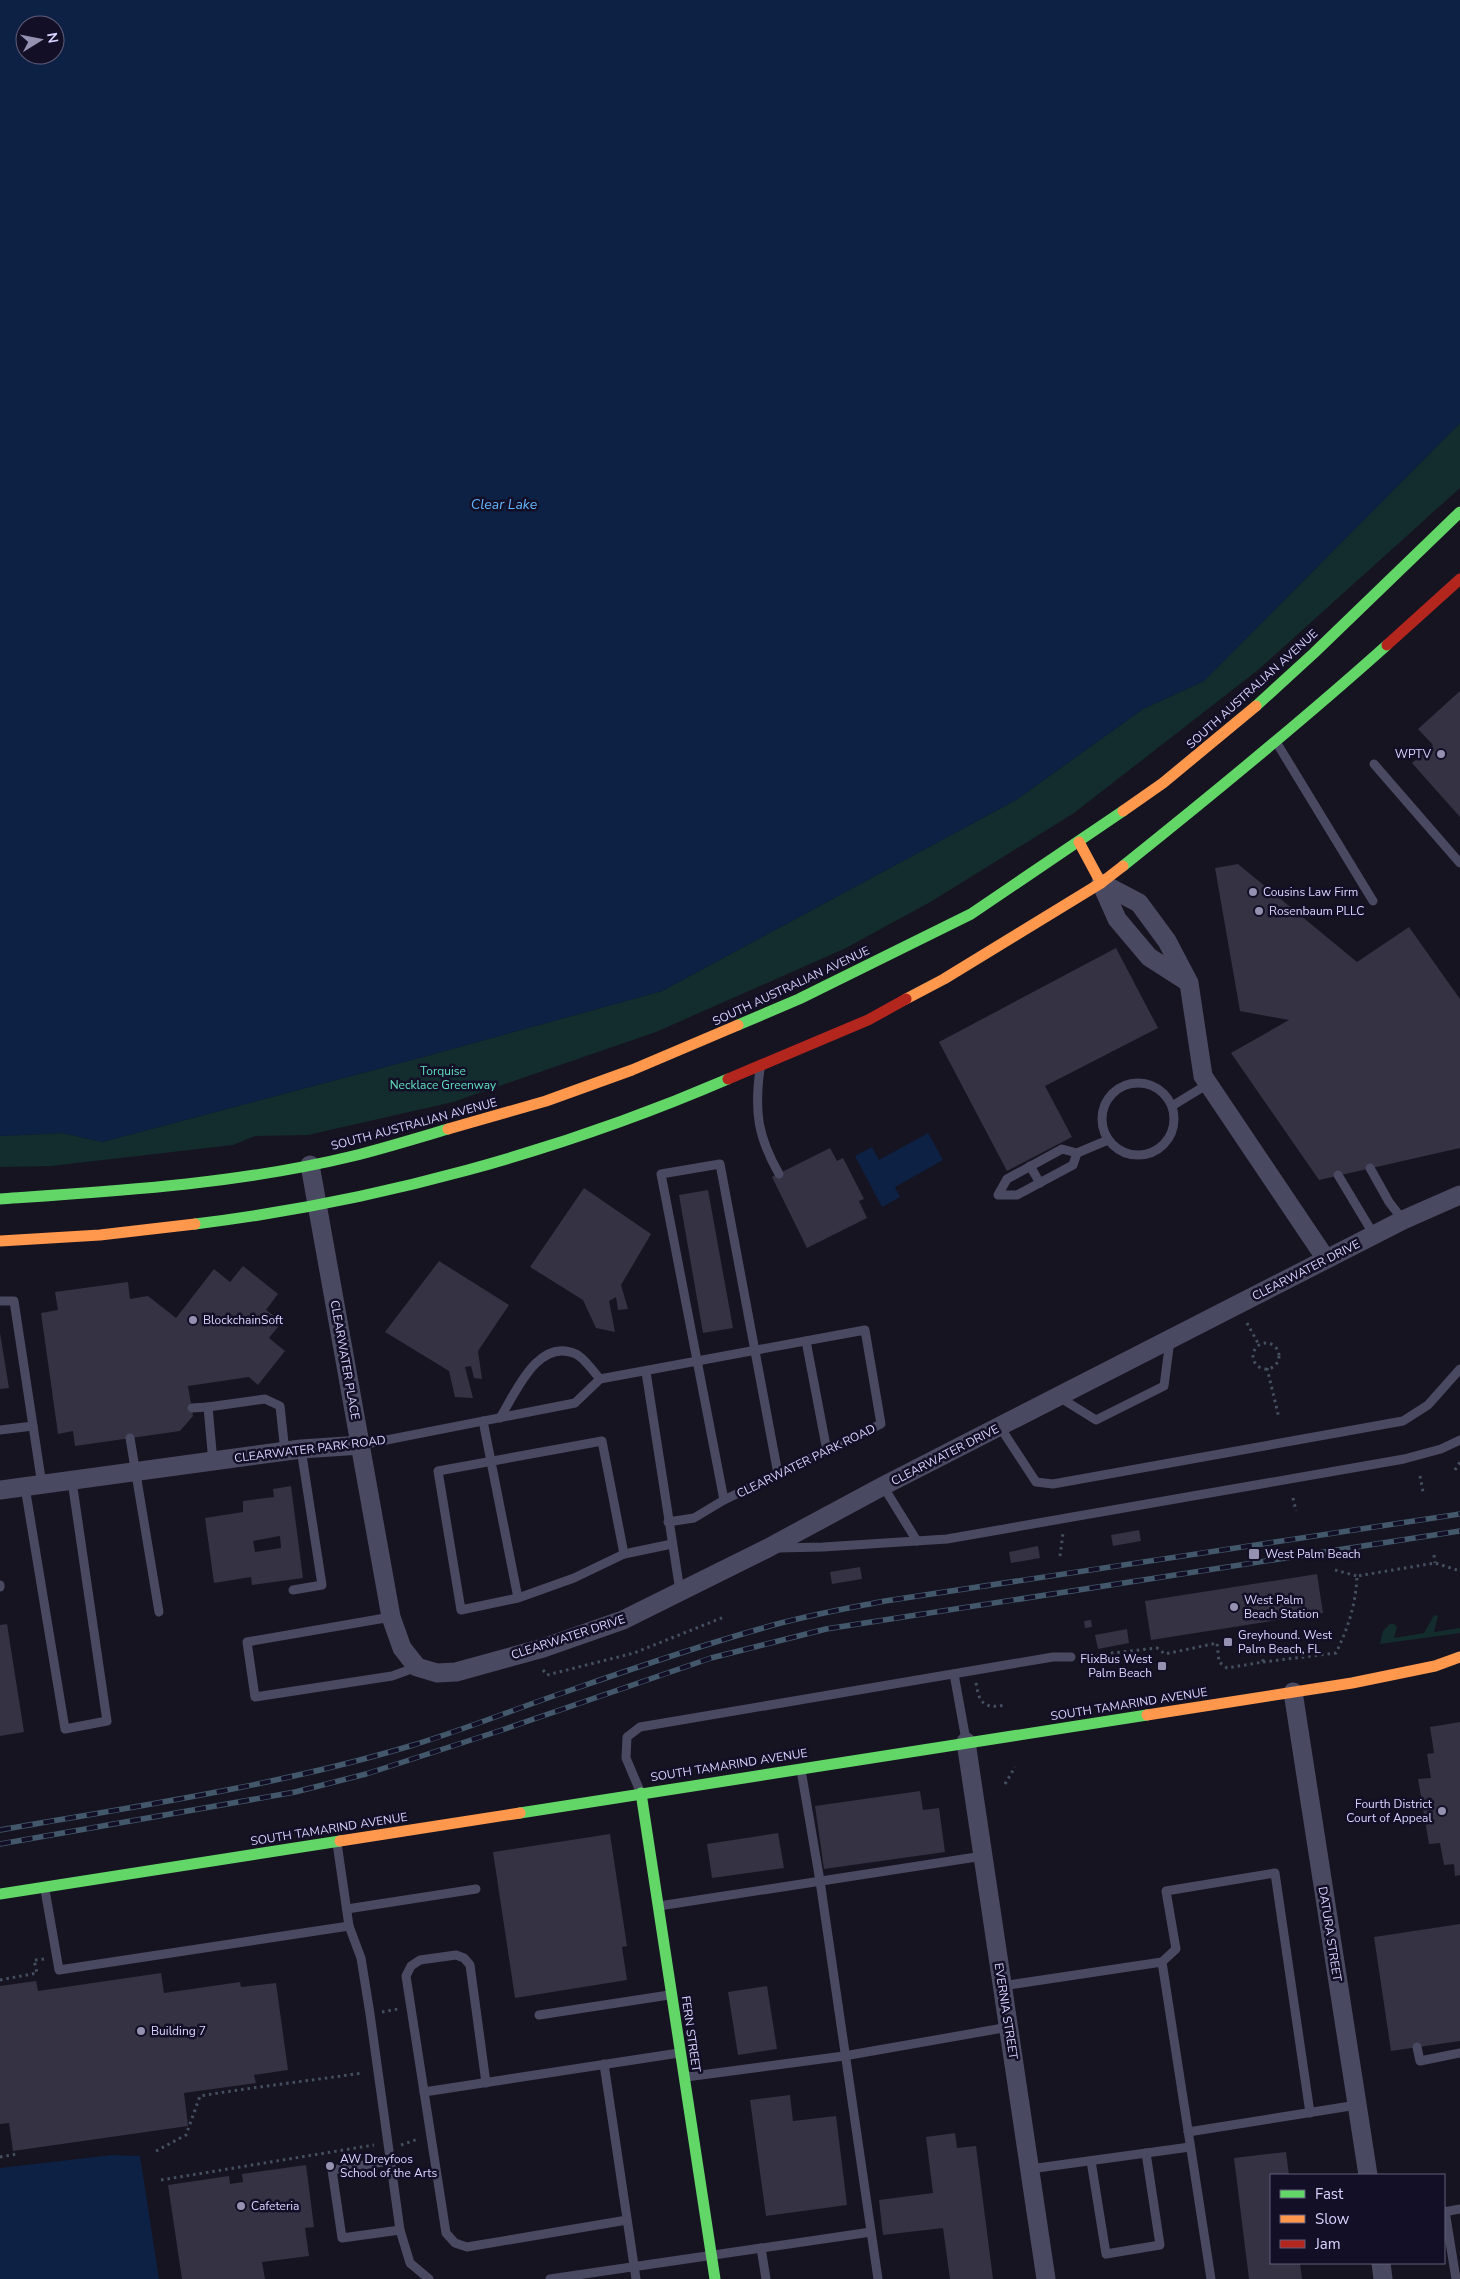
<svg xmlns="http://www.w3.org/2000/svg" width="1460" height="2279" viewBox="0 0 1460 2279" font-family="'Nunito Sans',sans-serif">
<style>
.green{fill:#132c2d}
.water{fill:#0d2144;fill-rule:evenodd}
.building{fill:#343243;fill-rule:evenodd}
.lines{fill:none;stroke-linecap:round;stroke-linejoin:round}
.path{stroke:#44505f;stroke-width:3;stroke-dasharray:2.5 4;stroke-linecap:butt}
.lane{stroke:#4a4962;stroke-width:9}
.street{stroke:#4a4962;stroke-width:19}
.fast{stroke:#63d668;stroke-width:11}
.slow{stroke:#ff974d;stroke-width:11}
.jam{stroke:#b3261e;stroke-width:11}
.rail-casing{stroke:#43596b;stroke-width:5.5}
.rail{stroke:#130f26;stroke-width:4;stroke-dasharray:11;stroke-linecap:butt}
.poi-dot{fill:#9591b1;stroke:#130f26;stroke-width:2}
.labels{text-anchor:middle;stroke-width:5;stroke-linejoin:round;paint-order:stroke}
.street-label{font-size:12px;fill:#d9d4ff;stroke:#130f26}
.poi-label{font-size:12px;fill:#d9d4ff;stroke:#130f26;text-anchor:start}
.park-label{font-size:12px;fill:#5fe0c0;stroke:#130f26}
.water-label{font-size:14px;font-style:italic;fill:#62b6ff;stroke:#130f26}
</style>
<rect width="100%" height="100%" fill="#161421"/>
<g class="green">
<polygon points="1460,423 1460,488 1258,670 1074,813 932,901 846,948 656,1032 453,1102 308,1135 255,1136 233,1145 51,1166 0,1167 0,1136 63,1133 102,1142 423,1057 662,991 1016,800 1143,709 1204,681"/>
<polygon points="1434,1615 1438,1616 1434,1632 1460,1628 1460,1633 1380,1644 1383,1631 1390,1624 1394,1624 1397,1627 1394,1638 1424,1633"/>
</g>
<g class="water">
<path d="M 0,0 L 1460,0 L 1460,423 L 1204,681 L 1143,709 L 1016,800 L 662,991 L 423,1057 L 102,1142 L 63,1133 L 0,1136 ZM 25,25 L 55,25 L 55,55 L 25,55 Z"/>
<polygon points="928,1133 943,1160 895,1187 900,1197 882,1207 855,1156 872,1147 879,1160"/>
<polygon points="112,2155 140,2156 159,2279 0,2279 0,2168"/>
</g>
<g class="building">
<polygon points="1460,691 1460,817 1412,763 1433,745 1418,729"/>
<polygon points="1238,864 1357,962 1409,927 1460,999 1460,1148 1319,1180 1231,1053 1289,1020 1240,1011 1215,868"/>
<polygon points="1116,948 1158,1028 1045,1086 1072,1137 1007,1171 939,1042"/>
<polygon points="830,1148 837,1161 843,1158 864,1199 859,1201 867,1218 807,1248 772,1177"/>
<polygon points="584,1188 651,1234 621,1285 628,1309 618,1310 616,1297 609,1301 615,1332 596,1328 583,1300 530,1267"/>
<polygon points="708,1190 733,1328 703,1333 679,1195"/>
<polygon points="439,1261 509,1305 478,1351 482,1379 474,1378 471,1366 465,1367 473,1398 455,1397 449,1371 385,1332"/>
<polygon points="243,1266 278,1294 266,1310 282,1322 269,1338 285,1351 258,1385 249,1377 188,1386 193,1416 180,1431 75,1446 73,1431 58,1434 41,1313 58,1310 55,1292 128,1282 130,1299 148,1296 176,1318 214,1269 230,1282"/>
<polygon points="0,1333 9,1388 0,1389"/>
<path d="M 291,1486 L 303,1578 L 252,1585 L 251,1577 L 214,1583 L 205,1518 L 243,1512 L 243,1501 L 274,1497 L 273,1489 ZM 280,1536 L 281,1548 L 255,1552 L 253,1541 Z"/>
<polygon points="1139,1530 1141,1541 1113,1546 1111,1535"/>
<polygon points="1038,1546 1040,1558 1011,1563 1009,1552"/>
<polygon points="860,1567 862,1579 832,1584 830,1572"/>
<polygon points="1317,1574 1323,1613 1151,1640 1145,1601"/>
<polygon points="1091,1620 1092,1627 1085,1628 1084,1621"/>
<polygon points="7,1624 24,1732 0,1736 0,1625"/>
<polygon points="1127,1629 1129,1643 1098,1649 1095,1635"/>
<polygon points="1460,1722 1460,1875 1455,1876 1454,1864 1444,1865 1440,1843 1429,1844 1418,1779 1431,1778 1427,1754 1434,1753 1430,1727"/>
<polygon points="920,1791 923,1810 939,1808 945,1852 824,1869 815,1806"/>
<polygon points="778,1833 784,1868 712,1878 707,1844"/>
<polygon points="610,1834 627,1946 622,1947 627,1980 515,1998 493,1852"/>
<polygon points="1460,1924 1460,2041 1391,2051 1374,1937"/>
<polygon points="161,1973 164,1993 240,1982 241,1987 276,1983 288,2070 254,2075 256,2083 184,2093 188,2126 13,2151 9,2123 0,2124 0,1986 36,1981 38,1991"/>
<polygon points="767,1986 777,2049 738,2055 728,1992"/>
<polygon points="790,2095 793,2121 836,2116 847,2205 766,2216 750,2100"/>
<polygon points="955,2133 957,2148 976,2146 993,2279 950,2279 943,2228 883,2235 879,2200 933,2193 926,2137"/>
<polygon points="1286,2152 1289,2175 1271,2175 1271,2263 1300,2263 1302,2279 1249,2279 1234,2158"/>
<polygon points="306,2165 314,2227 305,2228 309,2256 262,2262 265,2279 182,2279 168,2185 229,2176 230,2184 243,2182 242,2174"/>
</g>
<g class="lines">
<g class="path">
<polyline points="1247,1323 1259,1345"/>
<circle cx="1266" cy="1356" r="13"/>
<polyline points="1267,1368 1279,1418"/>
<polyline points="1455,1470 1460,1462"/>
<polyline points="1420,1476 1423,1492"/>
<polyline points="1293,1498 1296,1511"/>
<polyline points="1434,1555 1435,1563"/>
<polyline points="1060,1556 1063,1533"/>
<polyline points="1335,1570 1357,1576"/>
<polyline points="1085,1656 1157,1648 1165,1654 1217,1643 1219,1662 1227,1668 1263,1662 1260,1636"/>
<path d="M 1263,1662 L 1336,1653 C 1348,1628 1356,1604 1357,1576 L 1435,1563 L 1460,1571"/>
<polyline points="543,1670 547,1675 634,1653 724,1617"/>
<path d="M 976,1683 C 979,1703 984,1709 1005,1705"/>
<polyline points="1005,1784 1015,1767"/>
<polyline points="0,1980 37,1973 34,1960 44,1959"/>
<polyline points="382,2012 398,2009"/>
<polyline points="401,2145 418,2139"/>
<path d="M 156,2151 L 186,2135 L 200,2096 C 254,2087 308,2081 362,2073"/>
<polyline points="0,2157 17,2154"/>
<polyline points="161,2180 374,2145"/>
</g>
<g class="lane">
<polyline points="1278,745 1373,901"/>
<polyline points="1374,764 1460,863"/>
<path d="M 760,1069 C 754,1112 758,1137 779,1174"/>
<circle cx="1138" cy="1119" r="36"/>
<polyline points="1172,1106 1208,1084"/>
<polygon points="1062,1149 1077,1153 1073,1165 1017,1195 998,1195 1007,1179"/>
<polyline points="1077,1153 1108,1140"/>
<polyline points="1030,1166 1040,1183"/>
<polyline points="1370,1168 1389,1202 1403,1220"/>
<polyline points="1338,1175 1374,1235"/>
<polyline points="0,1301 14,1301 42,1485"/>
<polyline points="806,1341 827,1451"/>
<polyline points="646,1372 680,1591"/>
<polyline points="1059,1397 1096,1420 1164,1386 1170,1340"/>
<polyline points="192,1408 208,1407"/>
<path d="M 500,1418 C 516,1392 538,1337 576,1354 C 584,1358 594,1372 600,1379"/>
<polyline points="483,1421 518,1598 461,1610 438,1471 602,1441 624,1554 574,1578 518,1598"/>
<polyline points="1000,1427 1036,1482 1053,1484 1403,1421 1428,1405 1460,1369"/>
<polyline points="0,1430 33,1426"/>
<polyline points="130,1438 159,1612"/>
<polyline points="361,1445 575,1403 600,1379 865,1330 881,1424 724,1500 661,1174 720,1164 778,1474"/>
<polyline points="213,1462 208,1407 265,1399 280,1406 285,1452"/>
<polyline points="883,1486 917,1541"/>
<polyline points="25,1487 65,1729 107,1721 72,1481"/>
<polyline points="668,1522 694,1518 724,1500"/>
<polyline points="778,1548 823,1547 947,1539 1404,1459 1441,1449 1460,1440"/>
<polyline points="624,1554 672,1544"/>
<polyline points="0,1585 0,1587"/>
<polyline points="293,1590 322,1585 301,1449"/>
<polyline points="391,1617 247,1642 255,1697 392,1676 417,1667"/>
<polyline points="954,1674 966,1740"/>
<polyline points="801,1770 820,1881 878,2279"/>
<polyline points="640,1791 626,1758 627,1737 640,1727 1053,1657 1071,1657"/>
<polyline points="337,1843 349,1926 361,1958 370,2014 400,2230 410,2263 429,2279"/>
<polyline points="45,1890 59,1970 349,1926"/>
<polyline points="659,1906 983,1856"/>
<polyline points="347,1909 476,1889"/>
<polyline points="1162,1962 1176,1949 1166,1891 1275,1873 1310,2113"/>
<polyline points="1002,1986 1162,1962 1211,2279"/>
<polyline points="539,2015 669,1995"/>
<polyline points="1417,2047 1420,2061 1460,2053"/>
<polyline points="604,2064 636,2279"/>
<polyline points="686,2077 844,2056 1009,2027"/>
<polyline points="486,2083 470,1965 464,1958 456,1955 420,1960 411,1966 406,1976 446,2233 455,2243 467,2247 627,2220"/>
<polyline points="424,2092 679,2053"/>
<polyline points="1188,2132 1357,2105"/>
<polyline points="390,2161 332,2170 342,2238 400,2230"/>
<polyline points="1091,2161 1106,2254 1160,2245 1146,2153"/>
<polyline points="1030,2169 1190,2147"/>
<polyline points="1445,2211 1456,2279"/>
<polyline points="1444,2212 1460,2209"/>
<polyline points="761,2248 766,2279"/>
<polyline points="550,2279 871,2232"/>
</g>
<g class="street">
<polyline points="1101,883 1139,903 1167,941 1189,983 1203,1076 1326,1259"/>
<polyline points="1101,883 1117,919 1149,957 1188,982"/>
<polyline points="310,1165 391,1617 402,1648 417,1667 437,1673 456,1672 543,1648 623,1620 768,1548 883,1486 1403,1220 1460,1195"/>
<polyline points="0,1490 301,1449 361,1445"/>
<polyline points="1293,1692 1368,2175"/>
<polyline points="966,1742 1046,2279"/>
<polyline points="1381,2263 1383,2279"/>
</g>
<g class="fast">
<polyline points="1256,706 1314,653 1460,512"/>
<path d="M 1123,866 C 1213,794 1301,722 1387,645"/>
<polyline points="738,1025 799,999 971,914 1123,811"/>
<path d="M 0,1199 C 118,1191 238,1184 353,1156 C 385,1148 417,1138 448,1129"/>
<path d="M 195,1224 C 376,1202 561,1151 728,1079"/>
<polyline points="641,1793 715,2279"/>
<polyline points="520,1813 1147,1715"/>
<polyline points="0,1894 340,1841"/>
</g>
<g class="slow">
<polyline points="1123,811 1163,783 1256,706"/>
<polyline points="1079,842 1101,883"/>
<polyline points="906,999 944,979 1101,883 1123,866"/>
<polyline points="448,1129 546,1101 632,1070 738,1025"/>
<polyline points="0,1241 100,1235 195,1224"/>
<polyline points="1147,1715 1352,1683 1435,1666 1460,1657"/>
<polyline points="340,1841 520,1813"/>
</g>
<g class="jam">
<polyline points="1387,645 1460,579"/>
<polyline points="728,1079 868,1020 906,999"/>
</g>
<defs>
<g id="rail">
<path d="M 0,1830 C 138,1806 276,1786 410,1746 C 464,1730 517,1708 571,1690 C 634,1668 699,1646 763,1628 C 803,1616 844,1609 885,1601 L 1460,1514"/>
<polyline points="0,1844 295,1792 366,1774 505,1729 711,1658 826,1629 1460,1531"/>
</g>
</defs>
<use href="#rail" class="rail-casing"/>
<use href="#rail" class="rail"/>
</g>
<g class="poi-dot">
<circle cx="1441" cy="754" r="5"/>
<circle cx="1253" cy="892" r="5"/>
<circle cx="1259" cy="911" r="5"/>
<circle cx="193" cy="1320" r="5"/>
<rect x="1248" y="1548" width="12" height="12" rx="2.5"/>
<circle cx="1234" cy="1607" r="5"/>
<rect x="1223" y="1637" width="10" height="10" rx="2.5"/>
<rect x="1157" y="1661" width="10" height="10" rx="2.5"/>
<circle cx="1442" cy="1811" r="5"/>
<circle cx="141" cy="2031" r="5"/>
<circle cx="330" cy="2166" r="5"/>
<circle cx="241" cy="2206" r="5"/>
</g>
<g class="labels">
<g class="street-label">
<text transform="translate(1252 689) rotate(-42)" y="4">SOUTH AUSTRALIAN AVENUE</text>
<text transform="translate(791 986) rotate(-25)" y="4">SOUTH AUSTRALIAN AVENUE</text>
<text transform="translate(414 1124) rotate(-15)" y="4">SOUTH AUSTRALIAN AVENUE</text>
<text transform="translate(1306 1270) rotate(-27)" y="4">CLEARWATER DRIVE</text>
<text transform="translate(345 1360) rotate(80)" y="4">CLEARWATER PLACE</text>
<text transform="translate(310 1449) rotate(-7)" y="4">CLEARWATER PARK ROAD</text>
<text transform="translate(945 1455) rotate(-27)" y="4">CLEARWATER DRIVE</text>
<text transform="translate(806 1461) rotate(-26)" y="4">CLEARWATER PARK ROAD</text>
<text transform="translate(568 1637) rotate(-18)" y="4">CLEARWATER DRIVE</text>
<text transform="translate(1129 1704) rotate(-9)" y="4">SOUTH TAMARIND AVENUE</text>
<text transform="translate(729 1765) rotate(-9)" y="4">SOUTH TAMARIND AVENUE</text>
<text transform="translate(329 1829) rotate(-9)" y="4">SOUTH TAMARIND AVENUE</text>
<text transform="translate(1330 1934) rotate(81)" y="4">DATURA STREET</text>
<text transform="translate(1006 2011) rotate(81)" y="4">EVERNIA STREET</text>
<text transform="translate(691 2034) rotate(82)" y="4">FERN STREET</text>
</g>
<g class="poi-label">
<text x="1431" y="758" text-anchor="end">WPTV</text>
<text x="1263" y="896">Cousins Law Firm</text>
<text x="1269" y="915">Rosenbaum PLLC</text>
<text x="203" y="1324">BlockchainSoft</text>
<text x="1265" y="1558">West Palm Beach</text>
<text x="1244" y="1604">West Palm<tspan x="1244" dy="14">Beach Station</tspan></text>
<text x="1238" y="1639">Greyhound. West<tspan x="1238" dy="14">Palm Beach, FL</tspan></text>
<text x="1152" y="1663" text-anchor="end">FlixBus West<tspan x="1152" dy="14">Palm Beach</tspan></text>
<text x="1432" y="1808" text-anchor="end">Fourth District<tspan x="1432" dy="14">Court of Appeal</tspan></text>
<text x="151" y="2035">Building 7</text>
<text x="340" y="2163">AW Dreyfoos<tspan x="340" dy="14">School of the Arts</tspan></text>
<text x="251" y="2210">Cafeteria</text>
</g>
<g class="park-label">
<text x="443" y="1075">Torquise<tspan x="443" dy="14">Necklace Greenway</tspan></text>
</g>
<g class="water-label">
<text x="504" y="509">Clear Lake</text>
</g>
</g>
<rect x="1270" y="2174" width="175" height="90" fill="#130f26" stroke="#625e7d"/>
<rect x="1280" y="2190" width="25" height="8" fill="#63d668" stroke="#625e7d"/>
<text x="1315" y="2199" font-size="15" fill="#d9d4ff">Fast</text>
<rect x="1280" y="2215" width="25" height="8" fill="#ff974d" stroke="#625e7d"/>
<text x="1315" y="2224" font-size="15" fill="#d9d4ff">Slow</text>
<rect x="1280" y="2240" width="25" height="8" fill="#b3261e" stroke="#625e7d"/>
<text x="1315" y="2249" font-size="15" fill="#d9d4ff">Jam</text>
<g transform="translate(40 40) rotate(80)"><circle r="24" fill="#130f26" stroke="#625e7d"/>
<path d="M0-4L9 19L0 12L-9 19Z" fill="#9591b1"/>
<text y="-8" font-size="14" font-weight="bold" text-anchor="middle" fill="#d9d4ff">N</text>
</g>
</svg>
